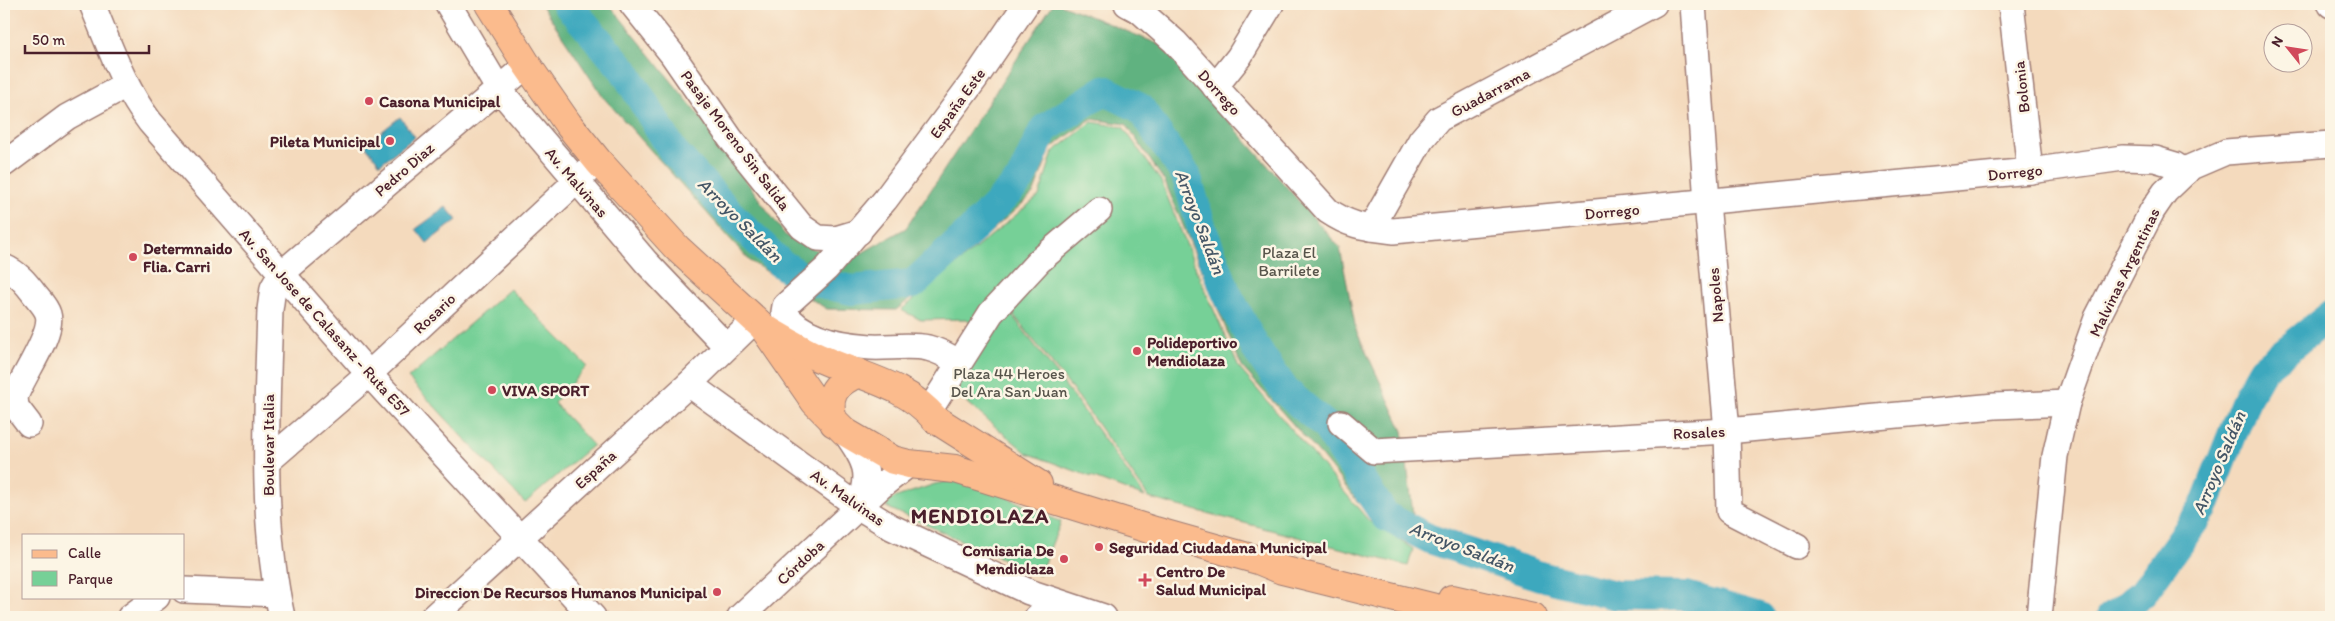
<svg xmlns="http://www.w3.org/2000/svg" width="2335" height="621" viewBox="0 0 2335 621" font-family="Itim,sans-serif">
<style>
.green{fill:#76d097;stroke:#607861}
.forest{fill:#60b280;stroke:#556856}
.water{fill:#3ea8be;stroke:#446474}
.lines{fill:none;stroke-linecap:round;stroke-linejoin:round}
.river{stroke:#3ea8be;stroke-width:30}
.minor-casing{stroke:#9f7c74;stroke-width:28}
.major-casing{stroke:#9f7c74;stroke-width:30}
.minor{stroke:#fff;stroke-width:25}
.major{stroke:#fbbb8d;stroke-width:28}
.poi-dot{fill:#d1495b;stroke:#fcf5e5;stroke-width:2}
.labels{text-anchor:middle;stroke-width:5;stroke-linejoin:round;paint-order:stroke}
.street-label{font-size:16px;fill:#4a1f2b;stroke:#fcf5e5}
.poi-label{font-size:16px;font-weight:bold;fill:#4a1f2b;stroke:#fcf5e5;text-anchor:start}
.park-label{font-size:16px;fill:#57544b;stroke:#fcf5e5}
.water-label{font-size:18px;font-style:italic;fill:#455666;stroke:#fcf5e5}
.district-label{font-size:21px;font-weight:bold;letter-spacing:1px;fill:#4a1f2b;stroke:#fcf5e5}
</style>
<rect width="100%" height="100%" fill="#fcf5e5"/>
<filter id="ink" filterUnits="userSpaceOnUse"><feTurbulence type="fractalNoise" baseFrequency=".02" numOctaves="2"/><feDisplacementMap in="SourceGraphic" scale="10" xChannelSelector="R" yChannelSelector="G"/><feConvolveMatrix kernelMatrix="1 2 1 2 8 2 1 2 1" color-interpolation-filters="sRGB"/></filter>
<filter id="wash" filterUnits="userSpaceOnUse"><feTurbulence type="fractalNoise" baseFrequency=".0096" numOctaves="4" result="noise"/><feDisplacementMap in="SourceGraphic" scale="20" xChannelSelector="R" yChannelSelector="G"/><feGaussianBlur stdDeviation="1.12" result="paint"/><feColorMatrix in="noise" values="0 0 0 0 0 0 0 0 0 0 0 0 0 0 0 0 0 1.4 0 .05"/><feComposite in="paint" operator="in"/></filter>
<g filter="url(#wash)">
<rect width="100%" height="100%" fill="#f4dabd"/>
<g class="green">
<polygon points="1092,122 1123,127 1161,181 1199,276 1239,368 1369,521 1413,549 1408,566 1149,498 1079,398 1009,309 982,335 967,319 921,320 901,310 1039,196 1053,152"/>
<polygon points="510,289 587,366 554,403 593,445 525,503 408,378"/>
<polygon points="1009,311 1076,400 1145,497 1027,453 955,393 982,337"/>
<polygon points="956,480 998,493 1061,522 1039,575 886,507 891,499 935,484"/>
</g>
<polygon class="forest" points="541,4 609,4 698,114 785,235 844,263 906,228 1053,4 1060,4 1163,46 1340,248 1356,330 1403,431 1417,547 1370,517 1323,458 1242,367 1165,182 1126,124 1091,119 1051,148 1033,194 961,258 896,310 827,309 750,261 603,97"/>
<g class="water">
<polygon points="400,117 415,137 380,164 365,145"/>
<polygon points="446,207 457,220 427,243 416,229"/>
</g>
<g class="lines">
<g class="river">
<polyline points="567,4 624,70 673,151 737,221 780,263 807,280 852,290 913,284 970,232 1021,179 1044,129 1104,90 1140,108 1186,175 1203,232 1226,292 1255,347 1285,391 1326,426 1385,516 1430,539 1540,576 1615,595 1686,596 1760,617"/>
<polyline points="2111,617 2142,594 2203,509 2247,397 2263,369 2331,315"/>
</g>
</g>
</g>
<g filter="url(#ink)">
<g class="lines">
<defs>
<g id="minor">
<path d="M 92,4 C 109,44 123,87 150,122 L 369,374 L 593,617"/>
<polyline points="448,4 498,88 646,262 726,346"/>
<polyline points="632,4 672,54 730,138 802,227 818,238 836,239 859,232"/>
<path d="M 1127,4 L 1140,11 L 1175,42 L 1328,211 C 1352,227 1365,227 1393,231 L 2030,171 L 2123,158 L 2155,159 L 2175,165 L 2186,172"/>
<polyline points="1693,4 1707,202 1727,431 1729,511 1797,546"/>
<polyline points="2011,4 2030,171"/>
<polyline points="2331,4 2331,5"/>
<polyline points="1215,87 1239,57 1271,4"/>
<polyline points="4,164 67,117 126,85"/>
<polyline points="1371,228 1421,140 1439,119 1654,4"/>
<path d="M 4,267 C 18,273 26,283 35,295 C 40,301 46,307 48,314 C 54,334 22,376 15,397 L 16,407 L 29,424"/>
<path d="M 959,363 C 949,356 940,351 928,348 C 910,344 889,348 871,347 C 842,345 801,338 784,312 L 785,306 L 827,268 L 885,200 L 975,79 L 1026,4"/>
<polyline points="689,384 859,507 891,527 1029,592 1104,617"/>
<polyline points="929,411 991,313 1039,261 1099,210"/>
<polyline points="1341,423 1374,451 1727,431 1995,406 2067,403"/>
<path d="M 845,432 C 865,461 873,472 859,507"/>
<polyline points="267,462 369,374 598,161"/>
<polyline points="184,590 277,594"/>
<polyline points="130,617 157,597"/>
<path d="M 282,617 C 260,517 267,413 270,310 L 273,288 L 281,274 L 527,65"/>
<polyline points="433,617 689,384 755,320"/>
<polyline points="740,617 880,487 909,464"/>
<polyline points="1037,617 1054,602"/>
<polyline points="2039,617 2055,456 2067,403 2097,318 2152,211 2165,192 2191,167 2226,152 2331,144"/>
</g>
<g id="major">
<polyline points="489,4 527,65 568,124 598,161 677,248 763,327 815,402 845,432 893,460 909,464 955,469 1155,531 1258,560 1282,570 1472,617"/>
<path d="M 766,329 C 785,340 804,352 824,360 C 862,377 907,385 935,419 L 1038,484"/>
<path d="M 834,423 C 825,397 834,383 859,373"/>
<polyline points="1452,599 1533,617"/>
</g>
</defs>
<use href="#minor" class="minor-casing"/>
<use href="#major" class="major-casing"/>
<use href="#minor" class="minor"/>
<use href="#major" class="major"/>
</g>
</g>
<g class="poi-dot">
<circle cx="369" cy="101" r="5"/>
<circle cx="390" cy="141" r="5"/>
<circle cx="133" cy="257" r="5"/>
<circle cx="1137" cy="351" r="5"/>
<circle cx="492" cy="390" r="5"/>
<circle cx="1099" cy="547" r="5"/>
<circle cx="1064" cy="559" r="5"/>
<path d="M1142.5 572.5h5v5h5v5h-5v5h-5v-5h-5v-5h5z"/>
<circle cx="717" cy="592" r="5"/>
</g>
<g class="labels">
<g class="street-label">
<text transform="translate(2021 87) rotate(-96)" y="6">Bolonia</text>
<text transform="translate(1220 92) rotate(48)" y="6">Dorrego</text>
<text transform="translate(1490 92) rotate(-28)" y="6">Guadarrama</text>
<text transform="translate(957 103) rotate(-54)" y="6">España Este</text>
<text transform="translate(736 140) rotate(53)" y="6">Pasaje Moreno Sin Salida</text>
<text transform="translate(404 169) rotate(-41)" y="6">Pedro Diaz</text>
<text transform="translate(2015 172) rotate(-6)" y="6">Dorrego</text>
<text transform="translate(577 182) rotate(49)" y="6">Av. Malvinas</text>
<text transform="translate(1612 211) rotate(-5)" y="6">Dorrego</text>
<text transform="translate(2124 272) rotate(-64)" y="6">Malvinas Argentinas</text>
<text transform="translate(1715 295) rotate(-95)" y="6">Napoles</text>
<text transform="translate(434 313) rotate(-43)" y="6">Rosario</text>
<text transform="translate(325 322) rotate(48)" y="6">Av. San Jose de Calasanz - Ruta E57</text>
<text transform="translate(1699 432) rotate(-3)" y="6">Rosales</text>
<text transform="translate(268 445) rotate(-90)" y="6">Boulevar Italia</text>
<text transform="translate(595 469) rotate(-42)" y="6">España</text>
<text transform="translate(848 497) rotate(35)" y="6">Av. Malvinas</text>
<text transform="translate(800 562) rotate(-43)" y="6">Córdoba</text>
</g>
<g class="poi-label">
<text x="379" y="107">Casona Municipal</text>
<text x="380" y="147" text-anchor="end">Pileta Municipal</text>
<text x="143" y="254">Determnaido<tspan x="143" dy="18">Flia. Carri</tspan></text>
<text x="1147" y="348">Polideportivo<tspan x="1147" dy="18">Mendiolaza</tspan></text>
<text x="502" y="396">VIVA SPORT</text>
<text x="1109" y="553">Seguridad Ciudadana Municipal</text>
<text x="1054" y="556" text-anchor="end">Comisaria De<tspan x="1054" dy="18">Mendiolaza</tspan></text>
<text x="1156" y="577">Centro De<tspan x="1156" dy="18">Salud Municipal</tspan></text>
<text x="707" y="598" text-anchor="end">Direccion De Recursos Humanos Municipal</text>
</g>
<g class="park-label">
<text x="1289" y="258">Plaza El<tspan x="1289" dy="18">Barrilete</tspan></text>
<text x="1009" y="379">Plaza 44 Heroes<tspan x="1009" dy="18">Del Ara San Juan</tspan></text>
</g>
<g class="water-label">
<text transform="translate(740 220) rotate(45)" y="6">Arroyo Saldán</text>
<text transform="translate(1200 222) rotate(69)" y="6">Arroyo Saldán</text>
<text transform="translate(2219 463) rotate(-67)" y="6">Arroyo Saldán</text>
<text transform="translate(1462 547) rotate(21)" y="6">Arroyo Saldán</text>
</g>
<g class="district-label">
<text x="980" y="523">MENDIOLAZA</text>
</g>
</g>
<rect width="2335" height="621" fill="none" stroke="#fcf5e5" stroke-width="20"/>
<rect x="22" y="534" width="162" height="65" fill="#fcf5e5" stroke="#b59f9b"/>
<rect x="32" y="550" width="25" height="8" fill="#fbbb8d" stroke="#b59f9b"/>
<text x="68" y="558" font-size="15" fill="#4a1f2b">Calle</text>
<rect x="32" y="571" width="25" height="15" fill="#76d097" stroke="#b59f9b"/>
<text x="68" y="584" font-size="15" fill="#4a1f2b">Parque</text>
<g transform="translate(2288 48) rotate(300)"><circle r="24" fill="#fcf5e5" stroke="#b59f9b"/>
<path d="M0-4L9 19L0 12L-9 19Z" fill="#d1495b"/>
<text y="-8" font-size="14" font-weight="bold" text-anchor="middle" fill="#4a1f2b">N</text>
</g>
<path d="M25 45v8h124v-8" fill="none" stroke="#4a1f2b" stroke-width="2.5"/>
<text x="32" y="45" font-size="15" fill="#4a1f2b" stroke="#fcf5e5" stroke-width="4" paint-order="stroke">50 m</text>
</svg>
